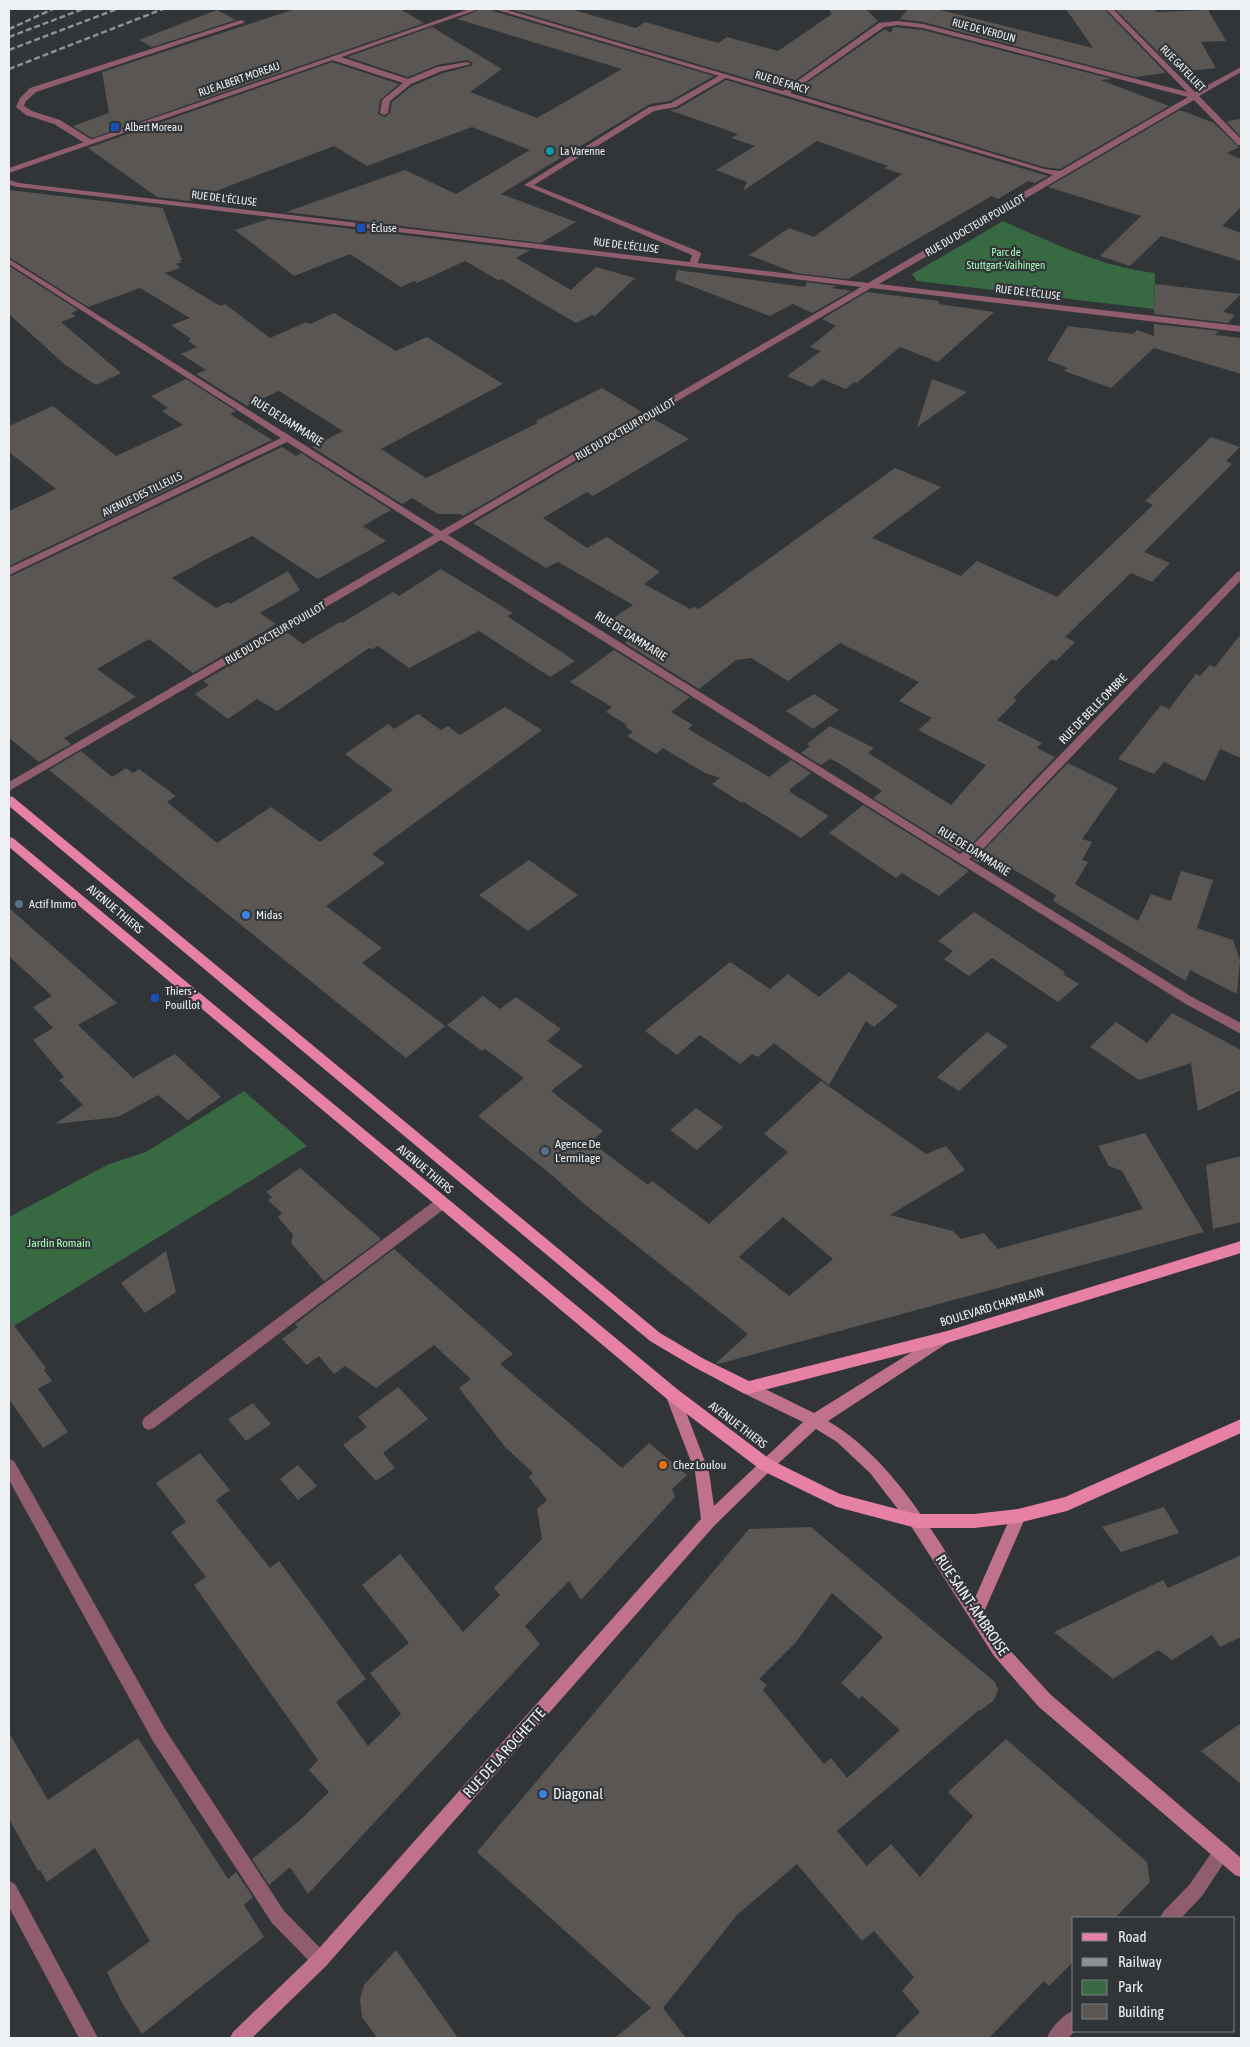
<svg xmlns="http://www.w3.org/2000/svg" width="1250" height="2047" viewBox="0 0 1250 2047" font-family="'Asap Condensed',sans-serif">
<style>
.green{fill:#376942}
.building{fill:#5a5653;fill-rule:evenodd}
.lines{fill:none;stroke-linecap:round;stroke-linejoin:round}
.lane{fill:#8f5d6d;fill-rule:evenodd}
.street{fill:#8f5d6d;fill-rule:evenodd}
.secondary{fill:#c0728d;fill-rule:evenodd}
.primary{fill:#e681a5;fill-rule:evenodd}
.rail{stroke:#8e9194;stroke-width:2.5;stroke-dasharray:6 3;stroke-linecap:butt}
.transit-dot{fill:#1a4fb4;stroke:#313538;stroke-width:2}
.culture-dot{fill:#0f9aa8;stroke:#313538;stroke-width:2}
.service-dot{fill:#5c6f8a;stroke:#313538;stroke-width:2}
.shop-dot{fill:#3f7fe0;stroke:#313538;stroke-width:2}
.food-dot{fill:#e8710a;stroke:#313538;stroke-width:2}
.labels{text-anchor:middle;stroke-width:4.5;stroke-linejoin:round;paint-order:stroke}
.far-street-label{font-size:11px;fill:#eef1f3;stroke:#313538}
.far-poi-label{font-size:11px;fill:#eef1f3;stroke:#313538;text-anchor:start}
.far-park-label{font-size:11px;fill:#a8fcb8;stroke:#313538}
.street-label{font-size:12px;fill:#eef1f3;stroke:#313538}
.poi-label{font-size:12px;fill:#eef1f3;stroke:#313538;text-anchor:start}
.park-label{font-size:12px;fill:#a8fcb8;stroke:#313538}
.near-street-label{font-size:15px;fill:#eef1f3;stroke:#313538}
.near-poi-label{font-size:15px;fill:#eef1f3;stroke:#313538;text-anchor:start}
</style>
<rect width="100%" height="100%" fill="#313538"/>
<g class="green">
<path d="M 1003,221 C 1053,243 1101,267 1155,273 L 1154,309 L 917,281 L 912,274 Z"/>
<polygon points="244,1091 307,1146 9,1329 9,1217 109,1164 146,1152"/>
</g>
<g class="building">
<polygon points="295,9 400,9 424,23 92,138 73,126 109,113 102,72"/>
<polygon points="481,9 492,9 493,11 714,76 670,101 650,104 501,194 576,222 541,243 286,212 405,170 456,194 530,150 472,127 367,166 334,146 190,201 157,197 88,148 332,62 399,84 380,100 378,114 385,117 390,113 392,102 412,86 443,73 471,66 473,63 467,60 437,65 408,77 347,57 432,27 502,69 470,92 537,118 622,69 457,19"/>
<polygon points="510,9 570,9 636,28 645,22 718,43 727,37 778,51 832,14 828,9 866,9 878,21 783,89"/>
<polygon points="908,9 936,9 1093,48 1066,9 1104,9 1166,73 1135,77 923,22 900,19"/>
<polygon points="1115,9 1155,9 1156,12 1208,10 1226,41 1201,42 1216,68 1178,72"/>
<polygon points="217,10 236,20 152,47 139,40"/>
<polygon points="894,27 923,30 1112,79 1101,80 1169,106 1060,169 1044,167 794,92 885,29 890,33"/>
<polygon points="726,80 1048,176 1035,183 1028,181 998,199 992,196 848,279 795,273 749,255 789,228 814,237 902,174 884,168 888,166 817,141 743,191 747,182 716,170 755,146 731,138 738,134 669,110 677,109"/>
<polygon points="1180,110 1214,123 1239,147 1227,153 1241,159 1241,207 1222,226 1241,233 1241,261 1161,236 1130,266 1100,256 1141,216 1048,187"/>
<polygon points="1241,119 1241,137 1226,121"/>
<polygon points="9,190 163,208 182,260 179,261 182,262 176,264 180,268 165,273 220,306 225,304 270,338 306,322 310,324 334,313 396,351 427,337 503,384 381,449 426,478 538,423 536,421 602,388 642,412 463,516 460,514 438,514 412,498 402,504 312,447 343,431 279,391 247,406 196,374 206,370 181,354 197,347 188,341 191,339 171,325 190,318 140,288 88,307 9,257"/>
<polygon points="268,219 530,250 516,258 571,290 596,267 635,278 595,316 592,315 576,323 501,279 498,280 465,261 417,283 414,281 401,287 350,254 294,276 235,230"/>
<polygon points="9,266 78,310 71,313 76,316 61,322 121,373 96,385 64,364 9,314"/>
<polygon points="677,270 805,287 807,282 836,286 832,288 851,291 812,313 793,304 770,316 675,280"/>
<polygon points="1155,284 1241,294 1223,312 1235,315 1228,323 1154,314"/>
<polygon points="867,292 939,301 939,304 994,312 938,362 900,347 857,383 854,382 846,389 822,379 812,387 787,376 821,351 810,347 836,326 822,319"/>
<polygon points="1154,324 1219,331 1215,335 1241,338 1241,374 1154,348 1111,388 1064,371 1068,368 1047,360 1068,326 1133,334 1137,330 1154,336"/>
<polygon points="186,379 236,411 230,414 272,440 9,566 9,511 56,489 9,452 9,426 53,406 116,456 183,425 162,411 168,408 151,396"/>
<polygon points="932,379 967,392 917,427"/>
<polygon points="652,418 689,439 593,496 587,492 543,518 587,548 607,537 660,572 644,584 690,609 694,607 699,609 895,468 941,487 872,538 961,576 977,561 1057,597 1153,505 1145,501 1211,437 1240,447 1226,461 1232,464 1144,552 1170,563 1152,582 1131,573 1065,637 1075,642 1056,661 1052,659 1013,698 1017,700 997,720 1042,743 1037,748 1055,757 972,844 960,852 873,798 882,791 837,762 830,759 821,765 801,753 810,746 807,744 830,726 874,748 868,753 951,805 986,765 918,730 932,718 899,701 919,682 840,643 788,681 751,658 736,660 699,689 625,643 634,636 609,621 633,605 558,562 546,568 473,523"/>
<polygon points="282,447 296,456 301,453 391,510 363,526 386,541 318,579 252,536 214,555 172,578 216,608 228,602 230,604 288,571 300,590 260,613 276,624 193,673 149,639 97,669 136,697 64,738 71,744 39,762 9,738 9,577"/>
<polygon points="441,569 513,613 507,616 575,661 550,677 479,631 409,668 378,646 372,649 369,648 277,711 257,699 228,719 195,694 209,685 203,681 287,632 303,644 340,622 342,623 393,592 399,596"/>
<polygon points="1241,634 1241,758 1220,749 1205,781 1164,762 1154,774 1118,759 1161,705 1169,709 1196,674 1200,676 1210,665 1215,667"/>
<polygon points="614,650 690,697 671,712 693,725 688,729 769,777 791,760 811,773 790,789 790,792 829,816 801,838 744,802 742,803 712,784 720,778 703,772 663,748 656,754 627,736 633,732 625,726 627,725 606,712 612,707 570,682"/>
<polygon points="814,694 839,710 813,729 786,711"/>
<polygon points="505,707 542,730 372,854 385,863 326,906 382,948 362,963 445,1026 406,1058 49,770 81,751 112,777 126,768 133,773 139,769 176,796 167,802 217,843 271,807 320,842 393,790 345,754 388,724 394,729 418,714 441,730 448,726 460,735"/>
<polygon points="1068,763 1118,788 1082,839 1092,842 1082,860 1088,862 1075,884 1138,921 1151,894 1171,901 1181,871 1213,880 1197,928 1233,940 1240,960 1237,994 1190,970 1186,981 1053,901 1056,895 989,855 979,863 972,859 982,852"/>
<polygon points="863,805 969,871 939,896 902,873 896,878 829,833"/>
<polygon points="529,860 578,895 528,931 479,895"/>
<polygon points="9,908 117,1003 78,1025 133,1078 175,1054 221,1097 188,1120 158,1095 118,1117 55,1124 83,1105 59,1080 64,1077 33,1040 53,1028 33,1007 52,996 9,956"/>
<polygon points="974,912 1065,972 1063,974 1079,984 1058,1002 992,958 969,976 944,959 953,951 938,941"/>
<polygon points="730,962 770,989 788,974 819,997 849,972 898,1006 874,1027 866,1021 829,1085 774,1043 758,1057 752,1054 740,1064 700,1035 677,1055 645,1031"/>
<path d="M 483,996 L 500,1009 L 516,997 L 561,1029 L 547,1041 L 583,1066 L 551,1091 L 603,1131 L 591,1142 L 648,1185 L 652,1181 L 709,1224 L 788,1152 L 764,1134 L 821,1081 L 926,1154 L 946,1146 L 965,1170 L 890,1215 L 953,1231 L 961,1239 L 984,1233 L 998,1249 L 1143,1209 L 1122,1171 L 1109,1166 L 1098,1146 L 1145,1133 L 1204,1232 L 718,1364 L 716,1363 L 748,1334 L 583,1203 L 553,1176 L 478,1116 L 524,1078 L 485,1049 L 482,1051 L 447,1025 ZM 783,1217 L 833,1259 L 789,1296 L 739,1257 Z"/>
<polygon points="1172,1013 1241,1050 1241,1090 1198,1111 1191,1063 1139,1080 1090,1047 1116,1022 1147,1043"/>
<polygon points="987,1032 1008,1046 959,1091 937,1077"/>
<polygon points="696,1108 723,1127 697,1150 670,1130"/>
<polygon points="1241,1156 1241,1222 1213,1229 1206,1165"/>
<polygon points="300,1168 381,1239 324,1281 291,1243 293,1235 278,1217 282,1213 268,1200 272,1197 266,1192"/>
<polygon points="394,1249 513,1354 500,1364 622,1468 649,1443 687,1475 672,1489 675,1497 581,1600 569,1581 525,1626 540,1644 308,1894 290,1867 269,1885 252,1859 298,1822 329,1792 309,1770 318,1760 194,1585 206,1577 171,1532 186,1522 156,1483 200,1453 230,1490 216,1500 270,1568 279,1561 366,1679 336,1702 368,1746 401,1714 370,1673 409,1643 362,1585 400,1554 463,1632 500,1595 494,1588 542,1539 537,1509 547,1500 529,1477 533,1473 506,1448 459,1388 471,1379 434,1345 376,1388 345,1366 334,1374 319,1356 307,1365 282,1339 298,1327 295,1324"/>
<polygon points="166,1251 176,1292 145,1313 121,1283"/>
<polygon points="9,1319 46,1368 44,1370 52,1381 38,1389 68,1432 43,1448 9,1399"/>
<polygon points="398,1387 428,1419 383,1453 395,1468 376,1481 343,1445 367,1427 358,1417"/>
<polygon points="253,1403 271,1424 246,1441 228,1419"/>
<polygon points="298,1465 317,1486 298,1500 280,1479"/>
<polygon points="1164,1507 1179,1533 1121,1552 1102,1527"/>
<path d="M 811,1527 L 995,1682 L 998,1690 L 994,1700 L 980,1711 L 979,1710 L 837,1831 L 867,1866 L 891,1844 L 920,1877 L 973,1816 L 948,1792 L 1006,1739 L 1147,1862 L 1150,1882 L 1115,1918 L 1074,1918 L 1074,1961 L 1049,1986 L 1044,1981 L 989,2038 L 894,2038 L 920,2012 L 902,1991 L 914,1977 L 874,1931 L 862,1941 L 797,1864 L 737,1915 L 663,2008 L 686,2038 L 615,2038 L 651,2008 L 477,1852 L 749,1529 ZM 832,1593 L 883,1637 L 841,1683 L 859,1699 L 862,1696 L 900,1730 L 847,1778 L 831,1758 L 824,1764 L 763,1690 L 767,1685 L 759,1679 L 796,1642 Z"/>
<polygon points="1241,1555 1241,1637 1220,1647 1212,1635 1172,1660 1158,1650 1113,1679 1054,1632 1163,1580 1168,1588"/>
<polygon points="1241,1723 1241,1784 1201,1751"/>
<polygon points="9,1733 48,1800 138,1738 228,1879 236,1872 253,1897 244,1905 264,1937 142,2034 122,2003 107,1972 150,1941 95,1848 47,1882 40,1870 38,1871 9,1819"/>
<polygon points="396,1950 458,2038 377,2038 362,2017 360,1999 364,1985"/>
</g>
<g class="lines">
<g class="lane">
<polygon points="241,20 245,22 243,23 36,92 26,101 24,106 32,111 60,120 92,140 92,144 86,144 54,124 26,115 16,107 20,98 30,88"/>
<polygon points="332,56 338,56 408,79 437,67 467,62 471,64 442,71 411,84 390,101 388,113 384,115 380,113 382,100 403,83 332,60"/>
<polygon points="722,74 729,76 676,107 654,111 534,185 700,252 701,254 696,267 689,265 692,255 524,185 649,107 671,103"/>
<polygon points="442,1197 447,1199 449,1203 447,1207 154,1428 149,1430 144,1428 142,1423 144,1418 437,1199"/>
<polygon points="9,1459 14,1461 165,1729 284,1911 326,1954 329,1960 326,1966 320,1969 314,1966 272,1923 153,1741 9,1480"/>
</g>
<g class="street">
<polygon points="470,9 479,9 9,173 9,168"/>
<path d="M 494,9 L 504,9 L 783,91 L 879,23 L 898,21 L 923,24 L 1187,92 L 1106,9 L 1113,9 L 1195,92 L 1241,67 L 1241,72 L 1199,96 L 1241,139 L 1241,145 L 1238,145 L 1194,100 L 879,284 L 1241,326 L 1241,332 L 871,288 L 448,535 L 960,854 L 973,845 L 1237,572 L 1241,571 L 1241,580 L 981,851 L 969,859 L 1192,997 L 1241,1023 L 1241,1034 L 1184,1003 L 441,540 L 9,791 L 9,782 L 434,535 L 287,442 L 9,575 L 9,568 L 281,438 L 9,264 L 9,259 L 441,531 L 861,287 L 18,187 L 9,185 L 9,180 L 19,183 L 868,283 L 1053,175 ZM 898,25 L 923,28 L 1188,97 L 1060,171 L 1044,169 L 790,93 L 884,27 Z"/>
<polygon points="1222,1843 1228,1846 1231,1852 1202,1896 1181,1918 1160,1918 1163,1912 1190,1884 1216,1846"/>
<polygon points="9,1881 15,1884 98,2038 79,2038 9,1907"/>
<path d="M 1074,2010 L 1075,2031 L 1068,2038 L 1047,2038 C 1051,2027 1063,2015 1074,2010 Z"/>
</g>
<path class="secondary" d="M 944,1332 L 949,1334 L 951,1338 L 949,1342 L 828,1421 C 894,1460 934,1535 975,1598 L 1013,1511 L 1018,1509 L 1023,1511 L 1026,1516 L 984,1612 L 1006,1646 L 1051,1695 L 1241,1858 L 1241,1877 L 1235,1875 L 1039,1707 L 994,1656 L 911,1526 L 870,1473 L 837,1442 L 816,1429 L 771,1470 L 714,1526 L 326,1966 L 252,2038 L 230,2038 L 233,2032 L 314,1954 L 701,1519 L 695,1472 L 665,1394 L 667,1389 L 672,1388 L 677,1389 L 679,1394 L 709,1472 L 714,1506 L 803,1422 L 743,1393 L 741,1388 L 743,1383 L 748,1382 L 753,1383 L 814,1413 Z"/>
<g class="primary">
<polygon points="9,796 13,797 660,1333 704,1359 749,1381 947,1331 1241,1241 1241,1253 947,1343 748,1394 743,1393 694,1367 650,1341 9,806"/>
<polygon points="9,837 13,838 677,1389 771,1460 840,1494 916,1514 974,1514 1018,1509 1065,1497 1241,1419 1241,1433 1067,1511 1018,1523 974,1528 916,1528 837,1507 761,1470 667,1399 9,847"/>
</g>
<g class="rail">
<polyline points="9,29 53,9"/>
<polyline points="9,37 83,9"/>
<polyline points="9,50 117,9"/>
<polyline points="9,69 163,9"/>
</g>
</g>
<g class="transit-dot">
<rect x="110" y="122" width="10" height="10" rx="2.5"/>
<rect x="356" y="223" width="10" height="10" rx="2.5"/>
<rect x="150" y="993" width="10" height="10" rx="2.5"/>
</g>
<circle class="culture-dot" cx="550" cy="151" r="5"/>
<g class="service-dot">
<circle cx="19" cy="904" r="5"/>
<circle cx="545" cy="1151" r="5"/>
</g>
<g class="shop-dot">
<circle cx="246" cy="915" r="5"/>
<circle cx="543" cy="1794" r="5"/>
</g>
<circle class="food-dot" cx="663" cy="1465" r="5"/>
<g class="labels">
<g class="far-street-label">
<text transform="translate(984 30) rotate(15)" y="4">RUE DE VERDUN</text>
<text transform="translate(1183 68) rotate(46)" y="4">RUE GATELLIET</text>
<text transform="translate(239 79) rotate(-19)" y="4">RUE ALBERT MOREAU</text>
<text transform="translate(782 82) rotate(17)" y="4">RUE DE FARCY</text>
<text transform="translate(224 198) rotate(7)" y="4">RUE DE L'ÉCLUSE</text>
<text transform="translate(975 225) rotate(-30)" y="4">RUE DU DOCTEUR POUILLOT</text>
<text transform="translate(626 245) rotate(7)" y="4">RUE DE L'ÉCLUSE</text>
<text transform="translate(1028 292) rotate(7)" y="4">RUE DE L'ÉCLUSE</text>
<text transform="translate(625 429) rotate(-30)" y="4">RUE DU DOCTEUR POUILLOT</text>
<text transform="translate(142 494) rotate(-26)" y="4">AVENUE DES TILLEULS</text>
<text transform="translate(275 633) rotate(-30)" y="4">RUE DU DOCTEUR POUILLOT</text>
</g>
<g class="far-poi-label">
<text x="125" y="131">Albert Moreau</text>
<text x="560" y="155">La Varenne</text>
<text x="371" y="232">Écluse</text>
</g>
<g class="far-park-label">
<text x="1006" y="256">Parc de<tspan x="1006" dy="13">Stuttgart-Vaihingen</tspan></text>
</g>
<g class="street-label">
<text transform="translate(287 421) rotate(32)" y="4">RUE DE DAMMARIE</text>
<text transform="translate(631 636) rotate(32)" y="4">RUE DE DAMMARIE</text>
<text transform="translate(1093 709) rotate(-46)" y="4">RUE DE BELLE OMBRE</text>
<text transform="translate(974 851) rotate(32)" y="4">RUE DE DAMMARIE</text>
<text transform="translate(115 909) rotate(40)" y="4">AVENUE THIERS</text>
<text transform="translate(425 1169) rotate(40)" y="4">AVENUE THIERS</text>
<text transform="translate(992 1307) rotate(-17)" y="4">BOULEVARD CHAMBLAIN</text>
<text transform="translate(738 1425) rotate(37)" y="4">AVENUE THIERS</text>
</g>
<g class="poi-label">
<text x="29" y="908">Actif Immo</text>
<text x="256" y="919">Midas</text>
<text x="165" y="995">Thiers -<tspan x="165" dy="14">Pouillot</tspan></text>
<text x="555" y="1148">Agence De<tspan x="555" dy="14">L'ermitage</tspan></text>
<text x="673" y="1469">Chez Loulou</text>
</g>
<g class="park-label">
<text x="59" y="1247">Jardin Romain</text>
</g>
<g class="near-street-label">
<text transform="translate(972 1605) rotate(56)" y="5">RUE SAINT-AMBROISE</text>
<text transform="translate(504 1753) rotate(-48)" y="5">RUE DE LA ROCHETTE</text>
</g>
<g class="near-poi-label">
<text x="553" y="1799">Diagonal</text>
</g>
</g>
<rect width="1250" height="2047" fill="none" stroke="#eef1f3" stroke-width="20"/>
<rect x="1072" y="1917" width="162" height="115" fill="#313538" stroke="#7d8083"/>
<rect x="1082" y="1933" width="25" height="8" fill="#e681a5" stroke="#7d8083"/>
<text x="1118" y="1942" font-size="15" fill="#eef1f3">Road</text>
<rect x="1082" y="1958" width="25" height="8" fill="#8e9194" stroke="#7d8083"/>
<text x="1118" y="1967" font-size="15" fill="#eef1f3">Railway</text>
<rect x="1082" y="1980" width="25" height="15" fill="#376942" stroke="#7d8083"/>
<text x="1118" y="1992" font-size="15" fill="#eef1f3">Park</text>
<rect x="1082" y="2004" width="25" height="15" fill="#5a5653" stroke="#7d8083"/>
<text x="1118" y="2017" font-size="15" fill="#eef1f3">Building</text>
</svg>
